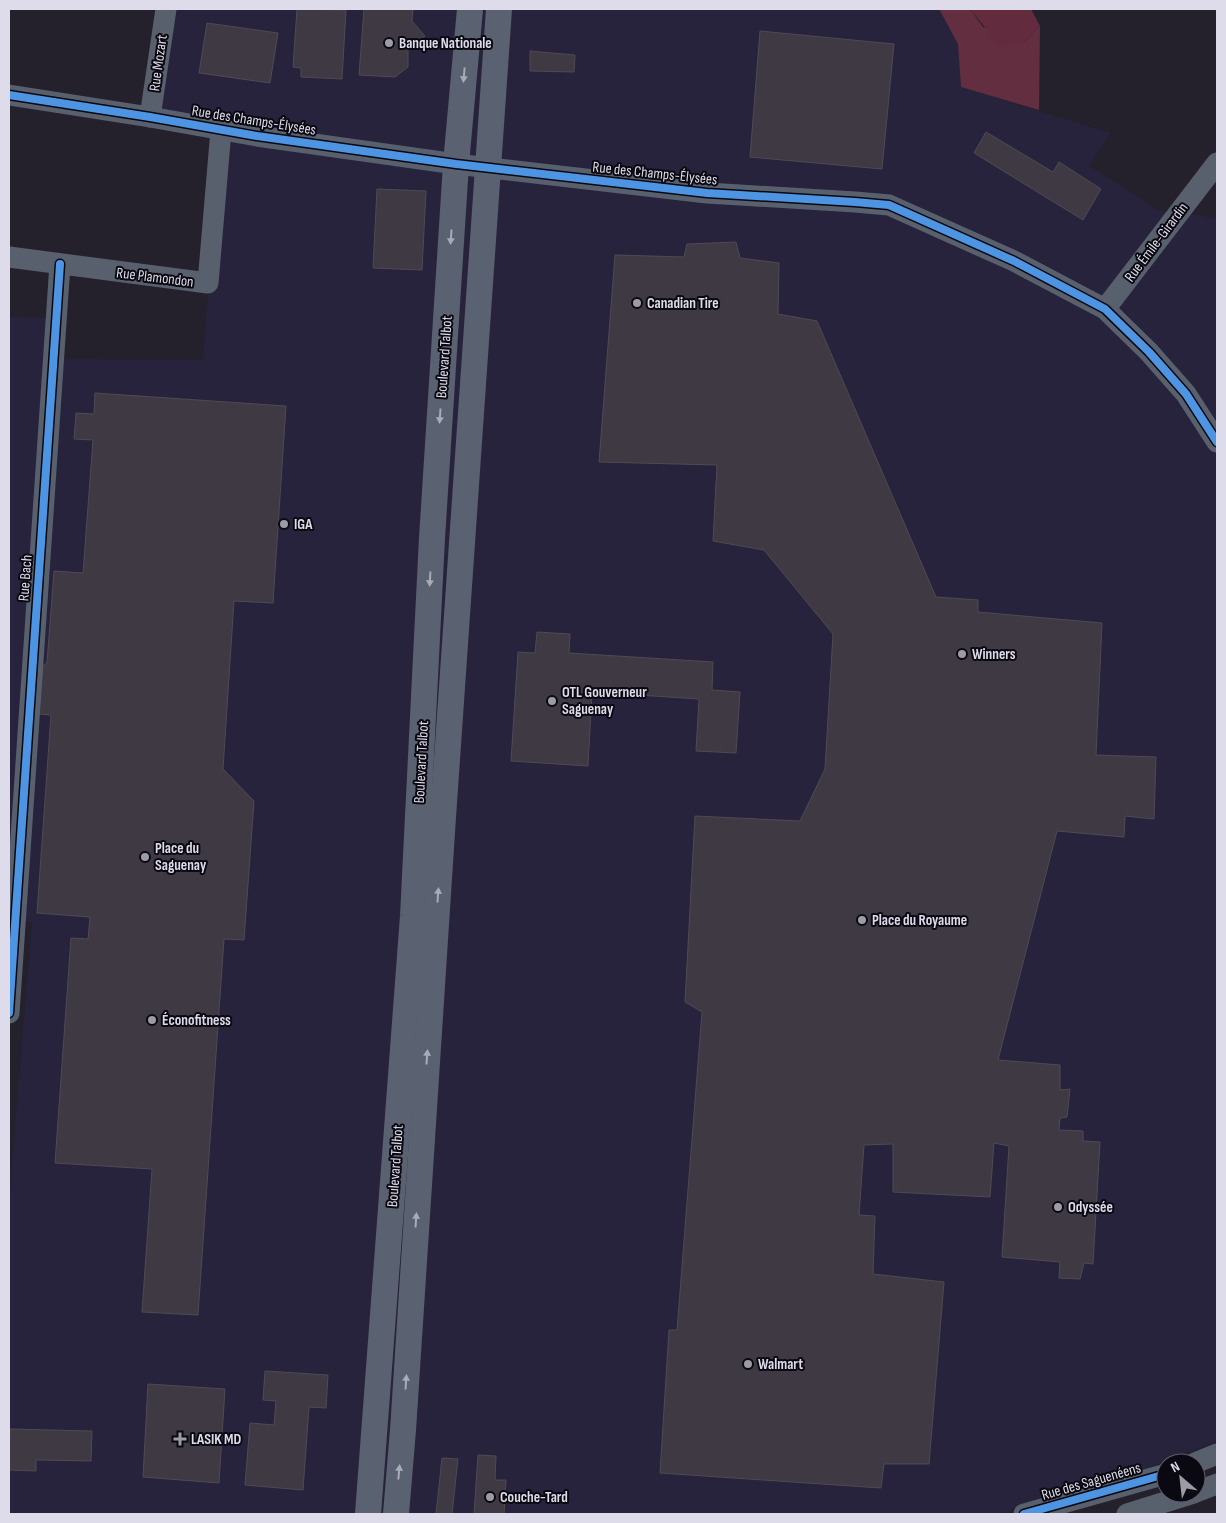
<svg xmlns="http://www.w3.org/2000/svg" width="1226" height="1523" viewBox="0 0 1226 1523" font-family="'Sofia Sans Condensed',sans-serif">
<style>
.built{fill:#28233c}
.green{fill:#632e40}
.forest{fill:#622b3e}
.building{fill:#3e3942;stroke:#4f4a52}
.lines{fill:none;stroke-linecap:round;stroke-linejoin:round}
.minor{stroke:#59606d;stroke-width:21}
.major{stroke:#5a6171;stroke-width:26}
.cycleway-casing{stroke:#0a0811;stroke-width:11}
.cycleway{stroke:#4d94e3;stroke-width:8}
.oneway{fill:#a9abba}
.poi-dot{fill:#9d9ba8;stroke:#0a0811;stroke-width:2}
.labels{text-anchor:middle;stroke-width:4;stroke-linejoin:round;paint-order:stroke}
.poi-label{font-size:15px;font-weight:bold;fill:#dedcea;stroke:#0a0811;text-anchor:start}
.street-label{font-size:15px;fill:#dedcea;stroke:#0a0811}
</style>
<rect width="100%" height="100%" fill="#24212c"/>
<polygon class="built" points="166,9 939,9 958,44 961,87 1110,133 1089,166 1160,211 1197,215 1217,219 1217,1441 1141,1471 1004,1512 990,1514 9,1514 9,1202 32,922 9,919 9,317 56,318 54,359 203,360 221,130 150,117"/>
<polygon class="green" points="939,9 970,9 983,27 1024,42 1040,26 1039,110 961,87 958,44"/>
<polygon class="forest" points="970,9 1031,9 1040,26 1024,42 1000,46"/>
<g class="building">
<polygon points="297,9 346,10 342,79 301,77 301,68 293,67"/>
<polygon points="364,9 413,9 412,21 425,36 408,49 408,67 395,77 359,75"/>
<polygon points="207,23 278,33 270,83 199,73"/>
<polygon points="760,31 894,44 882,169 750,157"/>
<polygon points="530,51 575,55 574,72 530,71"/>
<polygon points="986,132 1053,172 1059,162 1101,189 1083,220 974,153"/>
<polygon points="377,189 426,191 422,270 373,268"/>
<polygon points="736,242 740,258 779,263 778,314 817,321 936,597 978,600 978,612 1102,623 1096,755 1156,757 1154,819 1125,816 1124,837 1057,831 998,1060 1060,1065 1060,1090 1070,1089 1067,1117 1060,1118 1059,1130 1083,1131 1083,1141 1100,1142 1093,1264 1084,1263 1080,1279 1059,1278 1060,1262 1002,1257 1009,1146 994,1143 990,1197 893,1192 893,1144 864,1145 859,1215 875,1216 873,1274 944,1282 929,1464 884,1464 881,1488 660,1473 669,1330 677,1330 702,1012 685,1002 695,816 800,821 825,769 833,634 764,550 713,541 717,465 599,462 615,255 684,257 687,244"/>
<polygon points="95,393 286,406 273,603 234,601 223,769 254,801 244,940 224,939 198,1315 142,1312 152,1169 55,1163 71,938 88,939 90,917 37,913 51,715 39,714 43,666 47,663 54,571 83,573 93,440 74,439 76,413 94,414"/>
<polygon points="537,632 570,634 569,653 713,662 712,690 740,692 736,753 696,751 699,699 592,692 588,766 511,761 518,652 535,653"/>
<polygon points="265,1371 328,1375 326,1408 309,1407 303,1490 245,1485 250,1423 274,1425 276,1401 263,1400"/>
<polygon points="148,1384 225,1389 219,1483 143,1477"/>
<polygon points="10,1429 92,1431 91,1461 36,1460 36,1471 9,1470"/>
<polygon points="478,1455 496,1456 495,1480 506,1480 504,1514 474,1514"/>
<polygon points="442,1458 458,1459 452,1514 436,1514"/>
</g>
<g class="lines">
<g class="minor">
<polyline points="9,95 150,117 257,136 456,164 707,193 855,202 889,205 1014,261 1105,309 1149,352 1186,394 1217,442"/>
<polyline points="150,117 166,9"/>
<polyline points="9,257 208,283 221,130"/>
<polyline points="1105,309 1217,163"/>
<polyline points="9,1013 60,264"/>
<polyline points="1195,1463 1217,1454"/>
<polyline points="1196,1492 1217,1484"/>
<polyline points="1024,1514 1166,1474"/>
<polyline points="1127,1514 1194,1493"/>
</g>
<g class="major">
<polyline points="368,1514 413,916 432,538 456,164 470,9"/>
<polyline points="396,1514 403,1430 443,817 499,9"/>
</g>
<defs>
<g id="cycleway">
<polyline points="9,95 150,117 257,136 456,164 707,193 855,202 889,205 1014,261 1105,309 1149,352 1186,394 1217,442"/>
<polyline points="9,1013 60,264"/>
<polyline points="1024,1514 1166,1474"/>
</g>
</defs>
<use href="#cycleway" class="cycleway-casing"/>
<use href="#cycleway" class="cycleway"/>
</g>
<defs><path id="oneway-solid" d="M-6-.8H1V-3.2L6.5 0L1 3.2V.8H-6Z" transform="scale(1.25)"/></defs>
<g class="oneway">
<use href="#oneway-solid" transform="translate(464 75) rotate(95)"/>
<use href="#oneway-solid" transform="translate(451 237) rotate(94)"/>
<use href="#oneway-solid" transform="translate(440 416) rotate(94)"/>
<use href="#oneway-solid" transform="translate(430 579) rotate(93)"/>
<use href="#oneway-solid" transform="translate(438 895) rotate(-86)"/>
<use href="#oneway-solid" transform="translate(427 1057) rotate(-86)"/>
<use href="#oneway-solid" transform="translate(416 1220) rotate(-86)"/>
<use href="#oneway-solid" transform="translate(406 1382) rotate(-86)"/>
<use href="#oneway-solid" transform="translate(399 1472) rotate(-85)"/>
</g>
<g class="poi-dot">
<circle cx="389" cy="43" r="5"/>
<circle cx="637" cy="303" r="5"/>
<circle cx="284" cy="524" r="5"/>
<circle cx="962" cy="654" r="5"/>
<circle cx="552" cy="701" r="5"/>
<circle cx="145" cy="857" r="5"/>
<circle cx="862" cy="920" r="5"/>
<circle cx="152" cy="1020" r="5"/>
<circle cx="1058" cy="1207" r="5"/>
<circle cx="748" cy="1364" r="5"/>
<path d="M177.5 1431.5h5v5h5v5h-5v5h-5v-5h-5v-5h5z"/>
<circle cx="490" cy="1497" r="5"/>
</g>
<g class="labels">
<g class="poi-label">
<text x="399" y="48">Banque Nationale</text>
<text x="647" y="308">Canadian Tire</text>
<text x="294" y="529">IGA</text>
<text x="972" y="659">Winners</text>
<text x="562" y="697">OTL Gouverneur<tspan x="562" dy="17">Saguenay</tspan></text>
<text x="155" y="853">Place du<tspan x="155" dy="17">Saguenay</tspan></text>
<text x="872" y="925">Place du Royaume</text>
<text x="162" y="1025">Éconofitness</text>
<text x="1068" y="1212">Odyssée</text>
<text x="758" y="1369">Walmart</text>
<text x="191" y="1444">LASIK MD</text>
<text x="500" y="1502">Couche-Tard</text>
</g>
<g class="street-label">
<text transform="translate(158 63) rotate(-82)" y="5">Rue Mozart</text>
<text transform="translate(254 120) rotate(9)" y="5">Rue des Champs-Élysées</text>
<text transform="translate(655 173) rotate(6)" y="5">Rue des Champs-Élysées</text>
<text transform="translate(1156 242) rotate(-53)" y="5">Rue Émile-Girardin</text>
<text transform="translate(155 277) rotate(7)" y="5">Rue Plamondon</text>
<text transform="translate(444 357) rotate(-86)" y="5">Boulevard Talbot</text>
<text transform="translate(25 578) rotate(-86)" y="5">Rue Bach</text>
<text transform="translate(421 762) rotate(-87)" y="5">Boulevard Talbot</text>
<text transform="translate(395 1166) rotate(-86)" y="5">Boulevard Talbot</text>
<text transform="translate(1091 1481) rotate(-16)" y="5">Rue des Saguenéens</text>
</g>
</g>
<rect width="1226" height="1523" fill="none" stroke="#dedcea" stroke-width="20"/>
<g transform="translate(1181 1478) rotate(332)"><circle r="24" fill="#0a0811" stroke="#5f5d68"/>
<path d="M0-4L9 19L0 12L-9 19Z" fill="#9d9ba8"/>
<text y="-8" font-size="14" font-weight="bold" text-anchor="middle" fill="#dedcea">N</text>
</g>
</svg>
